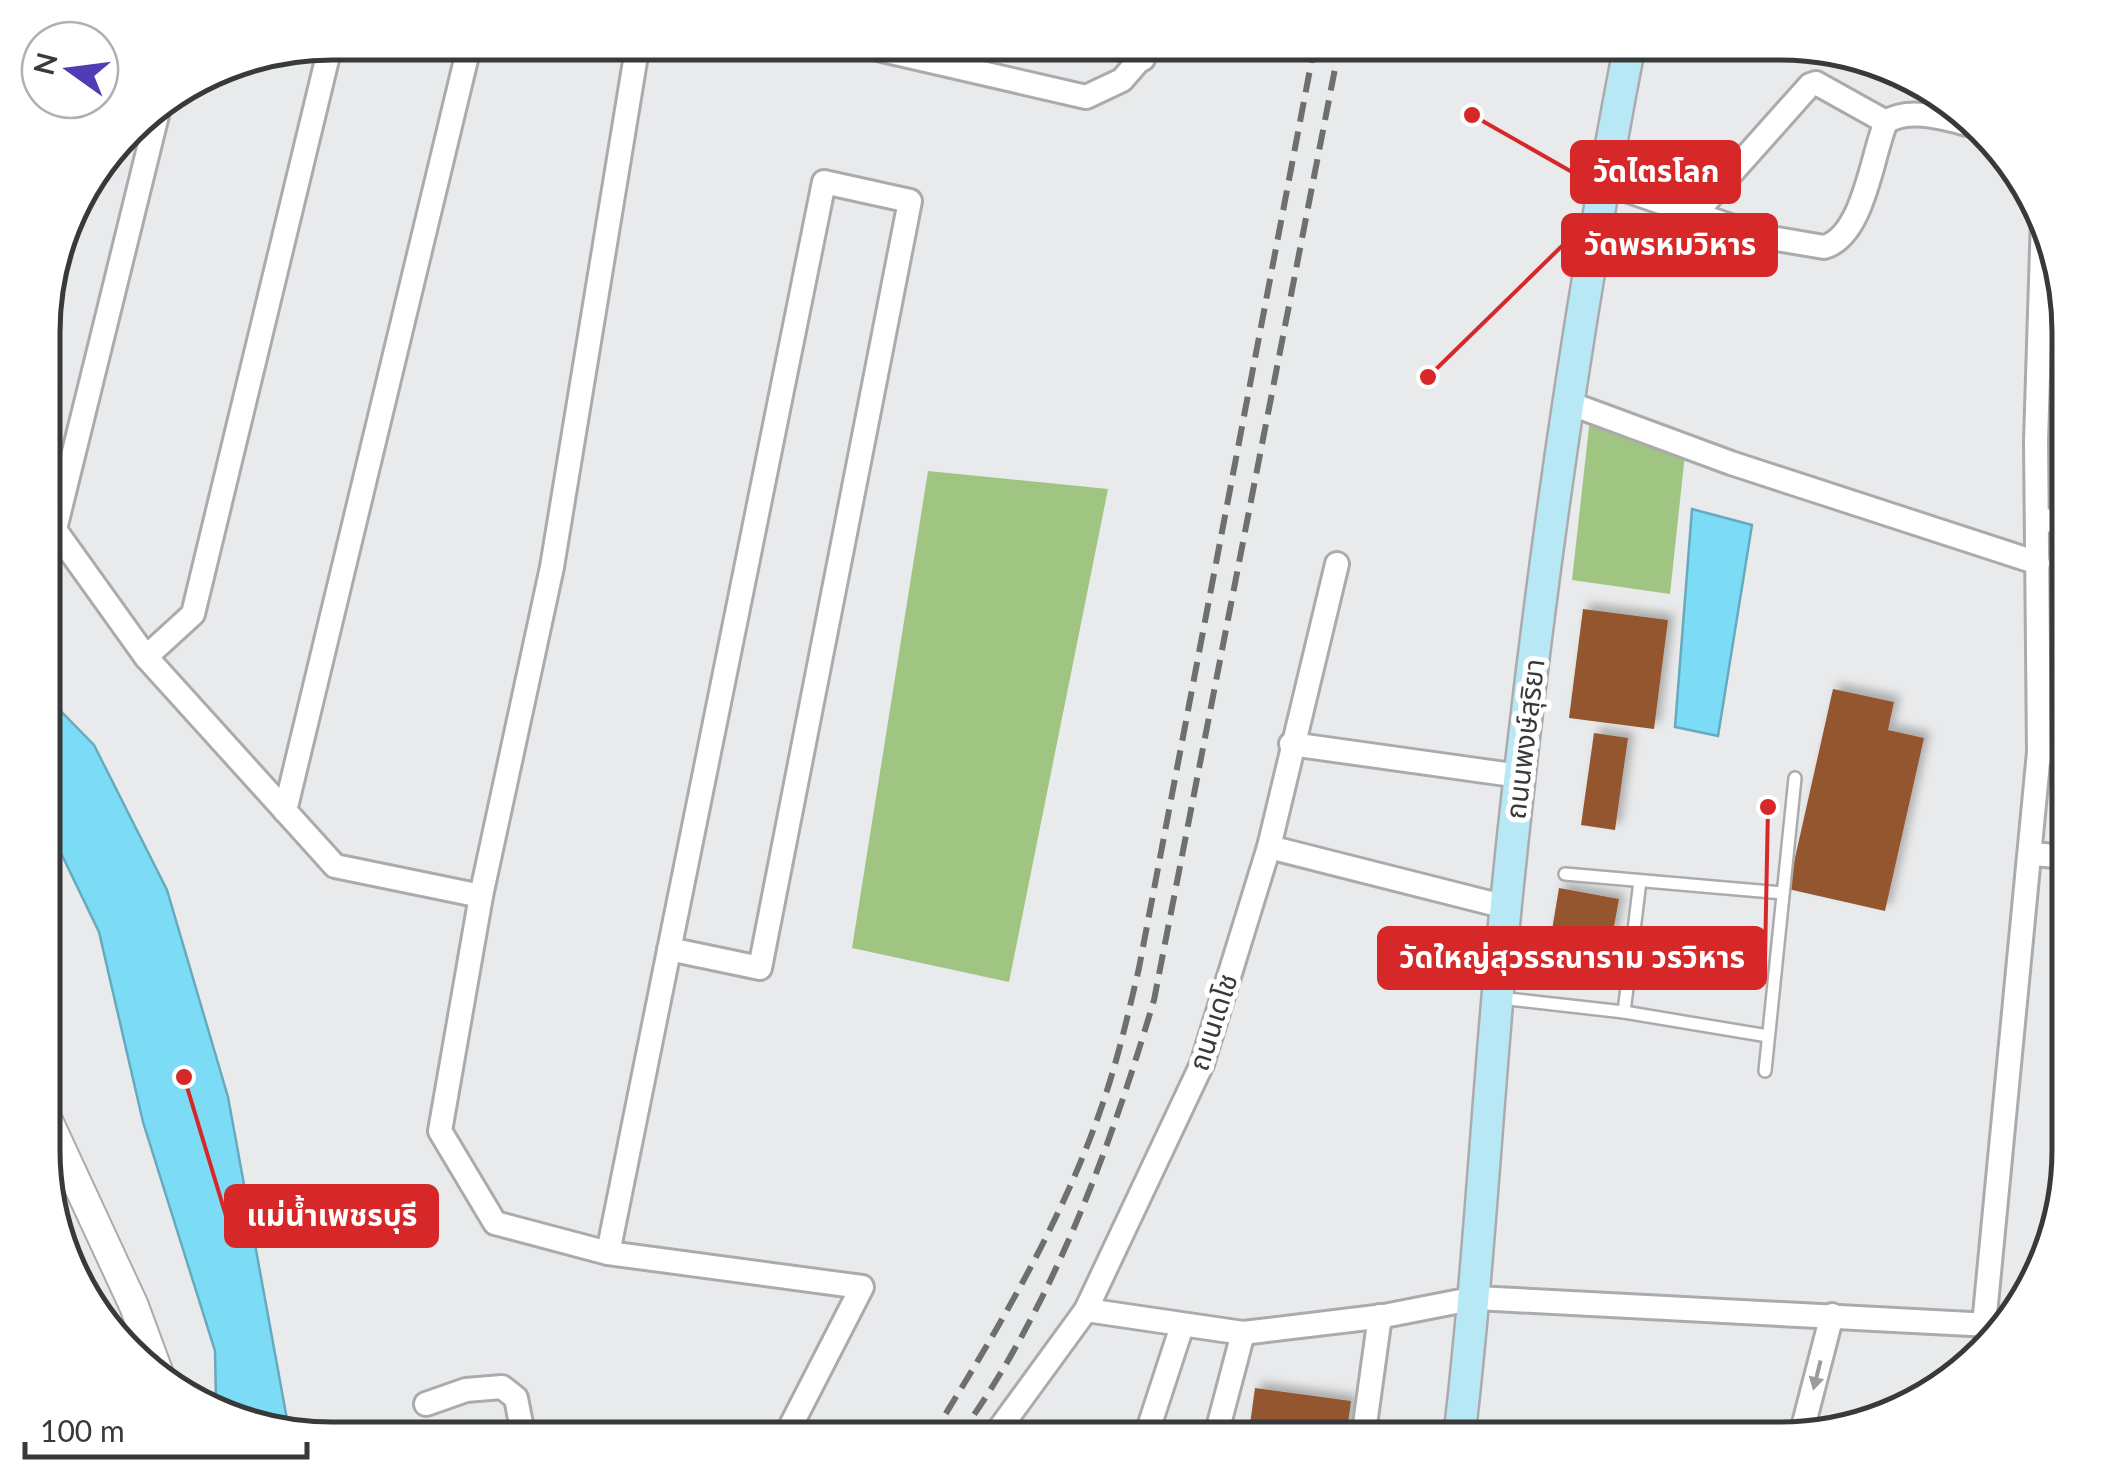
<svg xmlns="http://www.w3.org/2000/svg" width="2112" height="1482" viewBox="0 0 2112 1482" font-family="Lato,'Noto Sans Thai',sans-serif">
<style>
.green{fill:#a0c482}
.water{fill:#7cdbf5;stroke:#68aabd;stroke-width:2.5}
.building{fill:#93572f;filter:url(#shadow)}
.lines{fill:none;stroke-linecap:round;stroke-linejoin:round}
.service-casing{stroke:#aaabad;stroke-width:16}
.minor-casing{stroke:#aaabad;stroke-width:28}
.tertiary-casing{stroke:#aaabad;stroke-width:32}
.secondary-casing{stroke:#aaabad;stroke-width:35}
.service{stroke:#fff;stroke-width:11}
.minor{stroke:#fff;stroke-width:22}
.tertiary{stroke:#fff;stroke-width:28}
.secondary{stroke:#b8e8f5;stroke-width:30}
.rail{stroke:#6e6f6f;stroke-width:6;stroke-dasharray:20 10;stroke-linecap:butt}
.oneway{fill:#9c9c9c}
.labels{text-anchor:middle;stroke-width:10;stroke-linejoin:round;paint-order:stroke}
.street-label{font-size:28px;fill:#383939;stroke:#fff}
.rim{fill:none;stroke:#383939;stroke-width:5}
.leader{fill:none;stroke:#d62828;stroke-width:4}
.callout-dot{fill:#d62828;stroke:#fff;stroke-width:4}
.callout{fill:#d62828;stroke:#d62828;stroke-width:4}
.callout-label{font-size:30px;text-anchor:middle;font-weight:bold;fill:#fff}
</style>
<defs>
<filter id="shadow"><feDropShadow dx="6" dy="-6" stdDeviation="5" flood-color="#0004"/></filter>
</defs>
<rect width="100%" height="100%" fill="#e9eaeb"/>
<g class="green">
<polygon points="1590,418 1685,454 1670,594 1572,580"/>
<polygon points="928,471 1108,489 1009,982 852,948"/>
</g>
<g class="water">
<polygon points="1692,509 1752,525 1718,736 1675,727"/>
<polygon points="45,695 94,745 167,890 228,1097 289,1430 216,1402 215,1351 143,1122 99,932 45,820"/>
</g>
<g class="building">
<polygon points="1583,609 1668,620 1654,729 1569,718"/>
<polygon points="1833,689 1894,702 1888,730 1924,738 1885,911 1788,889"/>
<polygon points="1594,733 1628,738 1615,830 1581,825"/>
<polygon points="1559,888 1619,899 1607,964 1548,954"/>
<polygon points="1255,1388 1351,1401 1346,1439 1248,1439"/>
</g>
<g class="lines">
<defs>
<g id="service">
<polyline points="1565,874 1783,893"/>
<polyline points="1500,998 1624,1012 1768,1036"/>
<polyline points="1624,1012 1640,881"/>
<polyline points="1765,1071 1795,778"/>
</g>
<g id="minor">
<polyline points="638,43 552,567 481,896 440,1131 495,1223 608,1253 862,1287 784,1439"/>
<polyline points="852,43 1086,97 1122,80 1154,43"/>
<polyline points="1108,43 1143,59"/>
<path d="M 1603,182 L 1759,236 L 1824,247 C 1864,236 1872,154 1886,122 C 1911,106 1949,120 1976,126"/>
<polyline points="1695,214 1810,85 1816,83 1886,122"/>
<polyline points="1566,402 1731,463 2038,563"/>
<polyline points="45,516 146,657 335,866 481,896"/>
<polyline points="2040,520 2069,522"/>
<polyline points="55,529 160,103"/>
<polyline points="146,657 193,614 331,43"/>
<polyline points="1291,744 1520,776"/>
<polyline points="2039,752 2069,753"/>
<polyline points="285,811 470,43"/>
<polyline points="1269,847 1506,907"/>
<polyline points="2031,854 2069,857"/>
<polyline points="608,1253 824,182 910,201 760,968 669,949"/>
<polyline points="1086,1310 1243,1333 1384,1316 1476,1298 2009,1326"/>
<polyline points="1984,1325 2039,752 2036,441 2043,217"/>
<polyline points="426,1404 466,1390 502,1387 516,1398 524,1439"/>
<polyline points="1801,1435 1832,1315"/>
<polyline points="992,1439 1086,1310 1202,1064 1269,847 1337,564"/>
<polyline points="1145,1439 1182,1326"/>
<polyline points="1215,1439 1243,1333"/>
<polyline points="1363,1439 1380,1316"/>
</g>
<polyline id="tertiary" points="45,1114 134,1306 162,1382"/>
<path id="secondary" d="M 1459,1439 C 1480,1261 1488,1083 1506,904 C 1535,615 1575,328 1630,43"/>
</defs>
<use href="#service" class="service-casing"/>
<use href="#minor" class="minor-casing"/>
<use href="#tertiary" class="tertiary-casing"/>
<use href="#secondary" class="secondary-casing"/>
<use href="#service" class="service"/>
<use href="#minor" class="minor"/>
<use href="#tertiary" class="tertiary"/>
<use href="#secondary" class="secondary"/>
<g class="rail">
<path d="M 930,1439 C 1001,1325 1075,1201 1113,1071 C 1123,1037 1131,1002 1139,968 L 1315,43"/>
<path d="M 957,1439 C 1051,1310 1109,1152 1154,1000 L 1340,43"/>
</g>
</g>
<defs><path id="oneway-solid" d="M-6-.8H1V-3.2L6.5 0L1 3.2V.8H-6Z" transform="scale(2.5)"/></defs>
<use class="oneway" href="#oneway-solid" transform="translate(1817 1375) rotate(104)"/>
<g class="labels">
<g class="street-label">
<text transform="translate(1525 739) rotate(-83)" y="10">ถนนพงษ์สุริยา</text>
<text transform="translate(1213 1022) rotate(-72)" y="10">ถนนเดโช</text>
</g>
</g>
<path d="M0 0H2112V1482H0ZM332 60H1780A272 272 0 0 1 2052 332V1150A272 272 0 0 1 1780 1422H332A272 272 0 0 1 60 1150V332A272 272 0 0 1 332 60Z" fill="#fff" fill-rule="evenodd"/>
<path class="rim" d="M332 60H1780A272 272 0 0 1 2052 332V1150A272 272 0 0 1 1780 1422H332A272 272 0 0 1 60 1150V332A272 272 0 0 1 332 60Z"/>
<path class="leader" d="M1472 115L1572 172M1428 377L1563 245M1768 807L1765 958M184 1077L226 1216"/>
<g class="callout-dot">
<circle cx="1472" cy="115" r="10"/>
<circle cx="1428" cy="377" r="10"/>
<circle cx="1768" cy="807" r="10"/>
<circle cx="184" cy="1077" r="10"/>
</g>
<g class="callout">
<rect x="1572" y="142" width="167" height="60" rx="10"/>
<rect x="1563" y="215" width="213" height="60" rx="10"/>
<rect x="1379" y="928" width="386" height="60" rx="10"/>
<rect x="226" y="1186" width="211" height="60" rx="10"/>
</g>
<g class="callout-label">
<text x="1656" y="182">วัดไตรโลก</text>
<text x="1670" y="255">วัดพรหมวิหาร</text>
<text x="1572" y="968">วัดใหญ่สุวรรณาราม วรวิหาร</text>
<text x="332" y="1226">แม่น้ำเพชรบุรี</text>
</g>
<g transform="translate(70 70) rotate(284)"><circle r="48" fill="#ffffff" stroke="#afb0b0" stroke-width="2.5"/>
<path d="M0-8L18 38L0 25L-18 38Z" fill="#503cb4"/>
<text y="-15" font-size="28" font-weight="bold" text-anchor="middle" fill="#383939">N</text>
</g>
<path d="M25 1442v15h282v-15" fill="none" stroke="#383939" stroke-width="5"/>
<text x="40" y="1442" font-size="30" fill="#383939" stroke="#ffffff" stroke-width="8" paint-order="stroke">100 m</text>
</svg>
